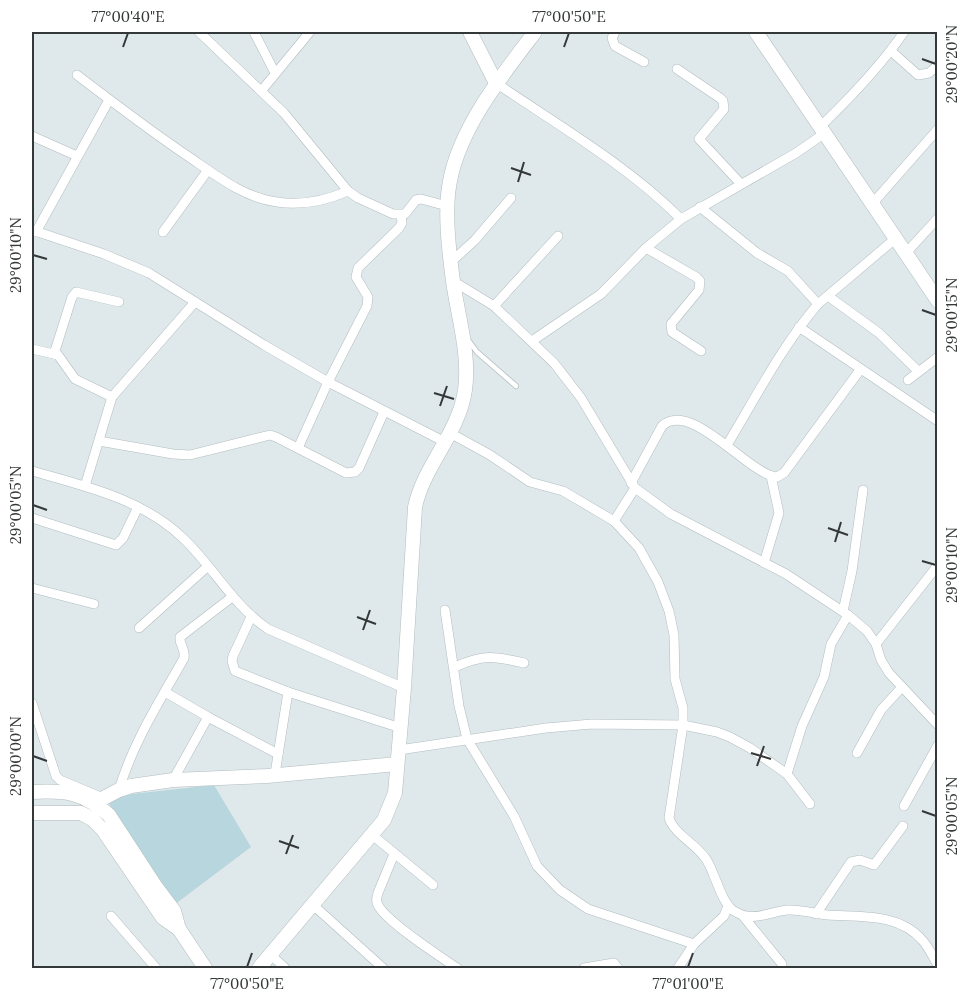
<svg xmlns="http://www.w3.org/2000/svg" width="969" height="1000" viewBox="0 0 969 1000" font-family="Lora,serif">
<style>
.green{fill:#b8d6de}
.lines{fill:none;stroke-linecap:round;stroke-linejoin:round}
.lane-casing{stroke:#b2bcbe;stroke-width:6}
.street-casing{stroke:#b2bcbe;stroke-width:10}
.secondary-casing{stroke:#b2bcbe;stroke-width:15}
.lane{stroke:#fff;stroke-width:4.5}
.street{stroke:#fff;stroke-width:9}
.secondary{stroke:#fff;stroke-width:14}
.ticks{fill:none;stroke:#343839;stroke-width:2}
.neatline{fill:none;stroke:#343839;stroke-width:2}
.ticks-label{font-size:15px;text-anchor:middle;fill:#343839}
</style>
<rect width="100%" height="100%" fill="#dfe9ec"/>
<polygon class="green" points="214,785 251,847 174,905 109,804 122,795"/>
<g class="lines">
<defs>
<polyline id="lane" points="468,340 477,352 516,386"/>
<g id="street">
<polyline points="199,32 284,113 348,191 358,198 393,214 405,214 416,200 421,199 447,206"/>
<polyline points="254,32 275,73"/>
<polyline points="615,32 612,38 615,46 644,62"/>
<polyline points="891,51 918,75 929,73 938,65"/>
<polyline points="677,69 720,98 723,101 724,109 699,139 741,184"/>
<path d="M 77,75 C 115,104 153,133 192,159 C 218,177 245,198 277,202 C 303,206 325,201 348,191"/>
<path d="M 496,83 C 559,126 627,165 681,219"/>
<polyline points="262,90 309,33"/>
<path d="M 821,126 C 851,97 880,67 904,32"/>
<polyline points="32,136 77,156"/>
<polyline points="873,203 938,129"/>
<polyline points="700,207 757,253 788,271 818,304"/>
<polyline points="32,230 104,254 149,273 264,345 328,382 445,442"/>
<polyline points="36,232 109,100"/>
<polyline points="163,232 208,170"/>
<polyline points="646,248 696,277 700,281 699,290 671,324 672,332 701,351"/>
<polyline points="906,253 938,218"/>
<polyline points="452,261 475,240 511,198"/>
<polyline points="453,281 494,306 554,363 581,398 635,488 671,514 786,574 848,615 867,631 876,644 881,660 889,673 938,725"/>
<polyline points="828,296 879,333 918,371"/>
<polyline points="494,306 558,236"/>
<polyline points="799,327 938,421"/>
<polyline points="532,341 601,294 646,248 681,219 796,153 825,133"/>
<polyline points="32,349 58,355 75,379 112,397"/>
<polyline points="54,354 72,297 76,292 119,302"/>
<polyline points="908,380 938,357"/>
<path d="M 450,433 L 490,455 L 530,482 L 563,491 L 614,521 L 639,548 L 658,582 L 669,611 L 674,635 L 675,679 L 683,708 L 683,725 L 669,818 C 674,834 696,844 706,859 C 715,872 721,903 734,911 C 753,923 768,912 787,910 C 801,909 815,914 828,915 C 861,917 900,913 923,941 C 929,948 933,957 938,965"/>
<polyline points="99,441 173,454 190,455 270,435 276,437 346,473 355,472 359,468 384,412"/>
<path d="M 727,445 C 756,397 782,346 818,304 L 896,238"/>
<polyline points="298,448 328,382 367,306 368,297 356,277 358,268 399,228 402,223 401,215"/>
<path d="M 32,471 C 85,486 143,499 184,539 C 214,568 233,605 268,629 L 404,688"/>
<path d="M 631,483 L 662,426 C 691,399 749,475 777,477 L 784,473 L 860,370"/>
<polyline points="85,486 112,397 195,302"/>
<polyline points="32,518 116,545 123,538 138,507"/>
<polyline points="614,521 635,488"/>
<polyline points="764,563 779,513 771,476"/>
<polyline points="32,588 94,604"/>
<polyline points="445,610 459,706 467,739 514,816 537,866 560,890 588,909 694,944 724,916 728,906"/>
<polyline points="843,611 852,571 863,490"/>
<polyline points="251,617 233,656 232,661 235,671 288,692 401,728"/>
<polyline points="139,628 207,567"/>
<polyline points="876,644 938,565"/>
<path d="M 455,667 C 483,654 494,656 524,663"/>
<polyline points="165,692 208,717 278,754"/>
<polyline points="32,703 56,776 60,780 103,798"/>
<polyline points="399,750 546,728 592,724 683,725 717,732 730,737 750,748 787,774 810,804"/>
<polyline points="857,753 881,710 902,687"/>
<polyline points="275,774 288,692"/>
<polyline points="787,774 802,726 824,677 831,644 848,615"/>
<polyline points="173,780 208,717"/>
<path d="M 119,790 C 133,742 160,701 184,658 C 186,649 179,645 180,637 L 232,597"/>
<polyline points="904,806 938,745"/>
<polyline points="371,834 433,885"/>
<path d="M 394,854 L 378,893 C 376,899 376,902 379,907 C 391,925 438,955 457,968"/>
<polyline points="312,904 383,968"/>
<polyline points="816,914 851,862 860,860 874,865 903,826"/>
<polyline points="111,916 156,968"/>
<polyline points="743,916 782,964"/>
<polyline points="271,955 285,968"/>
<polyline points="584,968 614,963 618,968"/>
<polyline points="678,968 694,944"/>
</g>
<g id="secondary">
<polyline points="470,32 496,83"/>
<polyline points="756,32 938,301"/>
<path d="M 32,792 C 65,790 83,792 109,815 L 156,887 L 174,911 L 179,929 L 163,918 L 103,830 L 92,819 L 81,813 L 32,813"/>
<polyline points="94,803 119,790 131,786 173,780 267,776 397,764"/>
<polyline points="179,929 205,968"/>
<path d="M 259,968 L 384,820 L 395,793 L 404,688 L 415,507 C 424,465 459,433 465,390 C 470,354 458,317 453,281 C 449,251 444,211 450,181 C 460,127 503,74 535,32"/>
</g>
</defs>
<use href="#lane" class="lane-casing"/>
<use href="#street" class="street-casing"/>
<use href="#secondary" class="secondary-casing"/>
<use href="#lane" class="lane"/>
<use href="#street" class="street"/>
<use href="#secondary" class="secondary"/>
</g>
<path class="ticks" d="M 123,47 L 128,33M 564,47 L 569,33M 922,59 L 936,64M 511,168 L 531,175M 518,182 L 524,162M 33,255 L 47,259M 922,310 L 936,315M 434,393 L 454,399M 440,406 L 447,386M 33,505 L 47,510M 828,528 L 848,535M 835,542 L 841,522M 922,561 L 936,565M 357,617 L 376,624M 363,630 L 370,610M 751,753 L 771,759M 33,756 L 47,761M 757,766 L 764,746M 922,811 L 936,816M 279,841 L 299,848M 286,854 L 293,835M 247,967 L 252,953M 688,967 L 693,953"/>
<rect width="969" height="1000" fill="none" stroke="#ffffff" stroke-width="66"/>
<rect x="33" y="33" width="903" height="934" class="neatline"/>
<g class="ticks-label">
<text x="128" y="22">77°00'40"E</text>
<text x="569" y="22">77°00'50"E</text>
<text transform="translate(952 64) rotate(-90)" y="5">29°00'20"N</text>
<text transform="translate(16 255) rotate(-90)" y="5">29°00'10"N</text>
<text transform="translate(952 315) rotate(-90)" y="5">29°00'15"N</text>
<text transform="translate(16 505) rotate(-90)" y="5">29°00'05"N</text>
<text transform="translate(952 565) rotate(-90)" y="5">29°00'10"N</text>
<text transform="translate(16 756) rotate(-90)" y="5">29°00'00"N</text>
<text transform="translate(952 816) rotate(-90)" y="5">29°00'05"N</text>
<text x="247" y="989">77°00'50"E</text>
<text x="688" y="989">77°01'00"E</text>
</g>
</svg>
